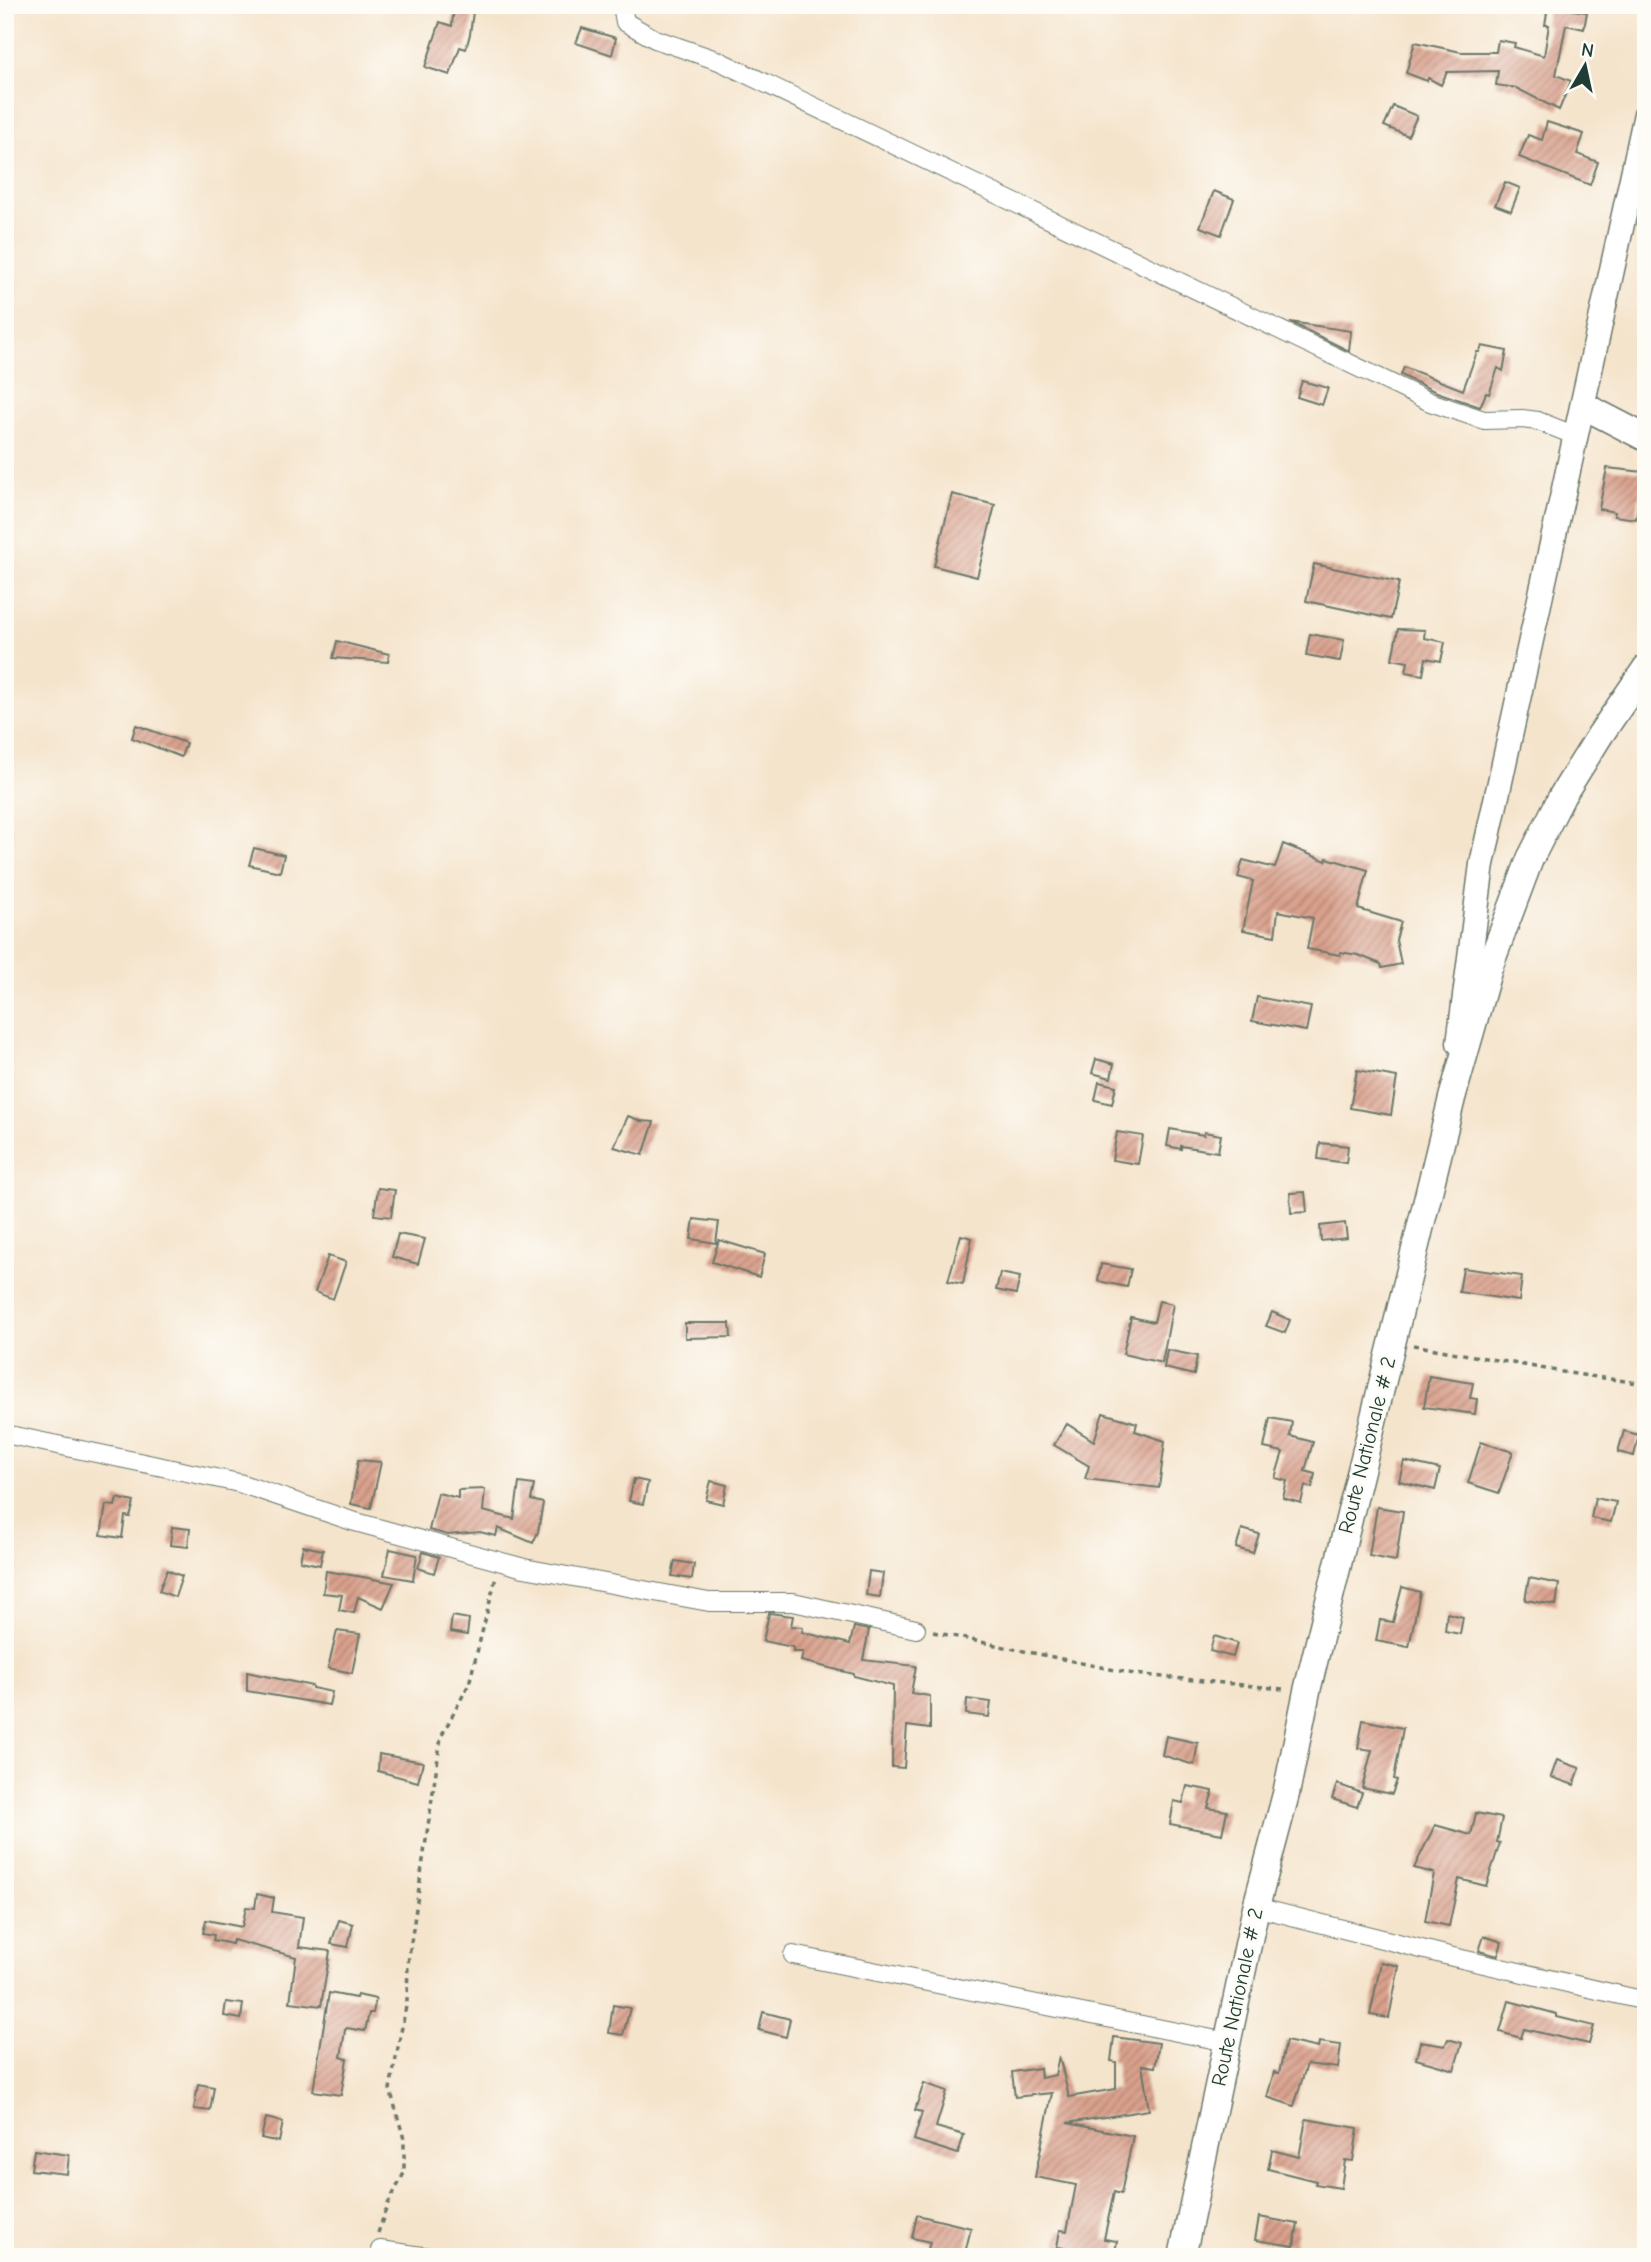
<svg xmlns="http://www.w3.org/2000/svg" width="1651" height="2262" viewBox="0 0 1651 2262" font-family="'Comic Neue',sans-serif">
<style>
.building{fill:url(#building-hatch)}
.lines{fill:none;stroke-linecap:round;stroke-linejoin:round}
.minor-casing{stroke:#6a7769;stroke-width:20}
.secondary-casing{stroke:#6a7769;stroke-width:27}
.primary-casing{stroke:#6a7769;stroke-width:29}
.path{stroke:#6a7769;stroke-width:3.5;stroke-dasharray:5 5;stroke-linecap:butt}
.minor{stroke:#fff;stroke-width:18}
.secondary{stroke:#fff;stroke-width:24}
.primary{stroke:#fff;stroke-width:26}
.labels{text-anchor:middle;stroke-width:6;stroke-linejoin:round;paint-order:stroke}
.street-label{font-size:21px;fill:#1f3d34;stroke:#fdfcf7}
</style>
<defs>
<pattern id="building-hatch" width="6" height="6" patternUnits="userSpaceOnUse" patternTransform="scale(1.75)"><rect width="6" height="6" fill="#daa18d"/><path d="M-1 1l2-2M0 6l6-6M5 7l2-2" fill="none" stroke="#b08474"/></pattern>
</defs>
<rect width="100%" height="100%" fill="#fdfcf7"/>
<filter id="ink" filterUnits="userSpaceOnUse"><feTurbulence type="fractalNoise" baseFrequency=".0143" numOctaves="2"/><feDisplacementMap in="SourceGraphic" scale="14" xChannelSelector="R" yChannelSelector="G"/><feConvolveMatrix kernelMatrix="1 2 1 2 8 2 1 2 1" color-interpolation-filters="sRGB"/></filter>
<filter id="wash" filterUnits="userSpaceOnUse"><feTurbulence type="fractalNoise" baseFrequency=".00686" numOctaves="4" result="noise"/><feDisplacementMap in="SourceGraphic" scale="28" xChannelSelector="R" yChannelSelector="G"/><feGaussianBlur stdDeviation="1.57" result="paint"/><feColorMatrix in="noise" values="0 0 0 0 0 0 0 0 0 0 0 0 0 0 0 0 0 1.4 0 .05"/><feComposite in="paint" operator="in"/></filter>
<g filter="url(#wash)">
<rect width="100%" height="100%" fill="#f5e4cc"/>
<g id="blocks">
<g class="building">
<polygon points="454,5 474,5 470,34 466,49 460,47 450,75 425,67 440,22 452,26"/>
<polygon points="1548,6 1587,12 1584,29 1566,25 1556,75 1571,81 1559,110 1516,88 1496,85 1498,71 1447,72 1441,85 1428,78 1427,81 1406,73 1415,42 1461,52 1496,52 1498,40 1515,43 1514,47 1544,56 1549,25 1545,25"/>
<polygon points="582,28 616,38 612,55 576,43"/>
<polygon points="1393,106 1417,116 1408,136 1384,126"/>
<polygon points="1547,122 1584,134 1577,154 1598,162 1590,185 1519,157 1528,135 1542,140"/>
<polygon points="1505,182 1520,188 1511,211 1495,205"/>
<polygon points="1214,191 1234,199 1221,235 1200,227"/>
<polygon points="1290,322 1351,331 1349,351"/>
<polygon points="1482,346 1507,351 1503,371 1498,368 1489,394 1486,393 1480,407 1434,391 1401,375 1404,367 1463,390 1477,352 1479,352"/>
<polygon points="1302,381 1328,388 1322,405 1297,397"/>
<polygon points="1607,468 1643,472 1636,519 1614,516 1615,512 1599,509"/>
<polygon points="952,494 995,505 977,577 934,566"/>
<polygon points="1314,564 1399,582 1391,619 1306,601"/>
<polygon points="1398,629 1425,630 1424,638 1445,642 1441,661 1426,658 1423,675 1406,672 1408,662 1392,659"/>
<polygon points="1310,634 1344,640 1340,661 1306,655"/>
<polygon points="337,641 389,654 388,662 333,658"/>
<polygon points="136,725 186,743 181,757 132,738"/>
<polygon points="1283,844 1326,861 1327,858 1368,870 1358,909 1401,922 1396,940 1401,964 1382,968 1381,964 1358,955 1340,952 1340,955 1307,949 1313,918 1278,911 1275,936 1243,930 1253,881 1238,877 1243,860 1275,868"/>
<polygon points="254,848 284,855 280,872 249,865"/>
<polygon points="1257,997 1311,1007 1306,1031 1252,1021"/>
<polygon points="1096,1059 1114,1064 1111,1078 1092,1073"/>
<polygon points="1357,1070 1397,1077 1391,1115 1350,1108"/>
<polygon points="1099,1082 1116,1086 1112,1104 1095,1100"/>
<polygon points="628,1116 641,1121 654,1122 643,1155 614,1147"/>
<polygon points="1170,1129 1204,1135 1204,1132 1221,1135 1218,1152 1181,1146 1181,1149 1167,1146"/>
<polygon points="1117,1132 1143,1136 1138,1164 1112,1160"/>
<polygon points="1320,1143 1348,1146 1346,1163 1318,1159"/>
<polygon points="378,1188 395,1190 391,1217 374,1215"/>
<polygon points="1305,1192 1307,1212 1291,1213 1290,1193"/>
<polygon points="694,1219 719,1222 716,1243 691,1239"/>
<polygon points="1345,1223 1347,1238 1321,1241 1320,1226"/>
<polygon points="398,1234 425,1239 418,1264 392,1257"/>
<polygon points="961,1235 972,1238 963,1284 948,1281"/>
<polygon points="719,1240 765,1254 759,1277 712,1262"/>
<polygon points="328,1256 346,1262 333,1299 315,1292"/>
<polygon points="1101,1264 1131,1269 1127,1287 1098,1281"/>
<polygon points="1463,1268 1522,1276 1519,1301 1459,1292"/>
<polygon points="1000,1273 1020,1277 1016,1294 996,1290"/>
<polygon points="1159,1301 1173,1304 1162,1363 1123,1354 1131,1317 1154,1322"/>
<polygon points="1272,1312 1290,1320 1285,1333 1266,1326"/>
<polygon points="685,1323 730,1323 731,1337 685,1338"/>
<polygon points="1167,1350 1197,1356 1194,1375 1164,1368"/>
<polygon points="1429,1376 1473,1383 1470,1398 1477,1399 1475,1414 1424,1407"/>
<polygon points="1103,1413 1137,1423 1135,1431 1165,1441 1159,1488 1085,1479 1089,1466 1054,1445 1067,1424 1094,1441"/>
<polygon points="1270,1418 1292,1422 1290,1436 1313,1442 1305,1471 1315,1474 1312,1488 1305,1486 1301,1503 1283,1498 1287,1481 1275,1478 1283,1452 1264,1448"/>
<polygon points="1624,1431 1639,1435 1634,1456 1618,1452"/>
<polygon points="1481,1442 1513,1452 1499,1493 1468,1483"/>
<polygon points="358,1460 381,1462 371,1508 351,1504"/>
<polygon points="1404,1461 1440,1469 1435,1490 1399,1481"/>
<polygon points="634,1479 648,1482 643,1504 629,1501"/>
<polygon points="711,1481 727,1485 723,1504 706,1500"/>
<polygon points="519,1483 534,1485 531,1500 543,1503 538,1532 533,1543 498,1528 496,1536 480,1532 448,1535 429,1530 438,1493 458,1498 458,1490 485,1489 483,1511 514,1519"/>
<polygon points="117,1498 134,1502 130,1517 125,1516 122,1538 101,1535 106,1505 115,1506"/>
<polygon points="1595,1498 1616,1502 1611,1522 1591,1518"/>
<polygon points="1377,1507 1403,1511 1396,1561 1369,1556"/>
<polygon points="172,1527 190,1529 188,1547 170,1545"/>
<polygon points="1242,1529 1259,1534 1253,1553 1236,1548"/>
<polygon points="303,1546 323,1550 320,1565 300,1561"/>
<polygon points="390,1549 417,1555 413,1580 384,1575"/>
<polygon points="423,1552 439,1557 434,1573 418,1568"/>
<polygon points="675,1561 694,1564 692,1579 672,1576"/>
<polygon points="167,1570 182,1576 175,1597 159,1591"/>
<polygon points="326,1571 363,1577 394,1583 383,1608 358,1597 354,1613 339,1610 342,1595 323,1593"/>
<polygon points="869,1571 883,1573 880,1597 866,1595"/>
<polygon points="1529,1578 1559,1584 1556,1605 1525,1600"/>
<polygon points="1402,1587 1420,1592 1409,1647 1376,1641 1380,1620 1393,1622"/>
<polygon points="769,1613 793,1616 791,1626 803,1627 802,1632 850,1644 854,1627 869,1630 863,1660 916,1666 911,1693 930,1696 930,1729 907,1726 904,1768 892,1767 893,1686 854,1676 854,1674 801,1661 803,1652 793,1652 793,1647 763,1641"/>
<polygon points="1447,1613 1463,1617 1460,1634 1445,1631"/>
<polygon points="452,1616 469,1619 467,1635 450,1632"/>
<polygon points="337,1631 360,1634 352,1673 328,1668"/>
<polygon points="1214,1636 1237,1643 1233,1657 1210,1651"/>
<polygon points="247,1672 312,1686 312,1688 332,1692 329,1705 247,1691"/>
<polygon points="967,1699 991,1702 989,1717 966,1714"/>
<polygon points="1363,1720 1403,1728 1394,1779 1397,1780 1392,1794 1362,1788 1372,1750 1358,1748"/>
<polygon points="1166,1736 1198,1743 1194,1765 1162,1755"/>
<polygon points="379,1754 423,1762 418,1782 378,1771"/>
<polygon points="1557,1760 1580,1768 1574,1785 1551,1777"/>
<polygon points="1337,1784 1362,1793 1357,1807 1332,1799"/>
<polygon points="1187,1786 1213,1791 1208,1808 1227,1811 1222,1834 1170,1824 1174,1801 1183,1803"/>
<polygon points="1476,1813 1502,1818 1497,1842 1500,1843 1486,1886 1459,1879 1449,1926 1425,1921 1434,1873 1414,1868 1435,1825 1471,1835"/>
<polygon points="257,1894 274,1898 272,1912 303,1917 299,1947 330,1951 321,2006 290,2002 296,1957 233,1940 232,1944 213,1940 214,1935 203,1933 206,1920 242,1927 246,1907 255,1908"/>
<polygon points="339,1920 353,1924 348,1947 331,1944"/>
<polygon points="1484,1936 1502,1942 1498,1956 1479,1951"/>
<polygon points="1381,1962 1399,1966 1389,2018 1370,2015"/>
<polygon points="329,1993 356,1998 357,1995 376,1999 373,2013 369,2013 365,2031 347,2028 345,2030 341,2057 347,2059 341,2095 313,2091"/>
<polygon points="1509,2001 1557,2014 1557,2017 1594,2026 1589,2044 1524,2029 1521,2038 1500,2032"/>
<polygon points="226,2002 243,2004 241,2019 224,2016"/>
<polygon points="613,2005 630,2008 623,2035 609,2033"/>
<polygon points="763,2012 790,2019 786,2037 759,2030"/>
<polygon points="1114,2037 1159,2043 1155,2067 1142,2065 1149,2110 1067,2123 1133,2136 1121,2194 1114,2192 1104,2239 1117,2241 1114,2257 1062,2257 1065,2248 1057,2247 1060,2230 1067,2231 1076,2185 1035,2177 1052,2093 1015,2097 1012,2072 1040,2068 1041,2078 1055,2075 1059,2056 1069,2097 1116,2089 1116,2062 1111,2061"/>
<polygon points="1448,2039 1462,2043 1454,2070 1416,2059 1420,2042 1445,2046"/>
<polygon points="1286,2041 1318,2048 1319,2042 1341,2045 1338,2068 1307,2064 1294,2106 1267,2097 1274,2072 1279,2073"/>
<polygon points="924,2083 947,2091 936,2127 964,2135 958,2154 914,2140 922,2112 915,2110"/>
<polygon points="198,2084 214,2087 210,2111 194,2109"/>
<polygon points="266,2118 283,2122 279,2142 261,2138"/>
<polygon points="1306,2119 1358,2128 1353,2161 1345,2160 1341,2188 1315,2184 1316,2181 1268,2169 1272,2150 1299,2157"/>
<polygon points="34,2150 69,2155 67,2174 31,2170"/>
<polygon points="917,2215 971,2228 964,2257 926,2257 930,2242 912,2238"/>
<polygon points="1259,2217 1298,2224 1294,2246 1255,2240"/>
</g>
</g>
</g>
<g filter="url(#ink)">
<use href="#blocks" fill-opacity="0" stroke="#6a7769" stroke-width="2"/>
<g class="lines">
<defs>
<g id="minor">
<polyline points="622,5 625,22 655,39 719,61 1430,402 1484,420 1522,419 1538,421 1576,436"/>
<polyline points="5,1434 239,1483 352,1521 524,1568 709,1602 793,1602 916,1629"/>
<polyline points="1256,1907 1453,1957 1646,2001"/>
<polyline points="793,1955 1227,2042"/>
<polyline points="380,2250 429,2257"/>
</g>
<polyline id="secondary" points="1459,1043 1482,864 1646,114"/>
<g id="primary">
<polyline points="1584,406 1646,438"/>
<polyline points="1182,2257 1256,1907 1286,1794 1307,1691 1452,1098 1489,968 1530,859 1562,796 1600,735 1646,668"/>
</g>
</defs>
<use href="#minor" class="minor-casing"/>
<use href="#secondary" class="secondary-casing"/>
<use href="#primary" class="primary-casing"/>
<g class="path">
<polyline points="1413,1345 1568,1373 1646,1384"/>
<polyline points="933,1632 1134,1674 1284,1689"/>
<polyline points="378,2233 387,2206 404,2173 404,2139 390,2089 407,2001 408,1963 441,1737 469,1684 496,1577"/>
</g>
<use href="#minor" class="minor"/>
<use href="#secondary" class="secondary"/>
<use href="#primary" class="primary"/>
</g>
</g>
<g class="labels">
<g class="street-label">
<text transform="translate(1367 1445) rotate(-76)" y="7">Route Nationale # 2</text>
<text transform="translate(1237 1997) rotate(-78)" y="7">Route Nationale # 2</text>
</g>
</g>
<rect width="1651" height="2262" fill="none" stroke="#fdfcf7" stroke-width="28"/>
<g transform="translate(1585 66) rotate(9)" stroke="#fdfcf7" stroke-width="5" paint-order="stroke">
<path d="M0-5L12 26L0 18L-12 26Z" fill="#1f3d34"/>
<text y="-10" font-size="19" font-weight="bold" text-anchor="middle" fill="#1f3d34">N</text>
</g>
</svg>
